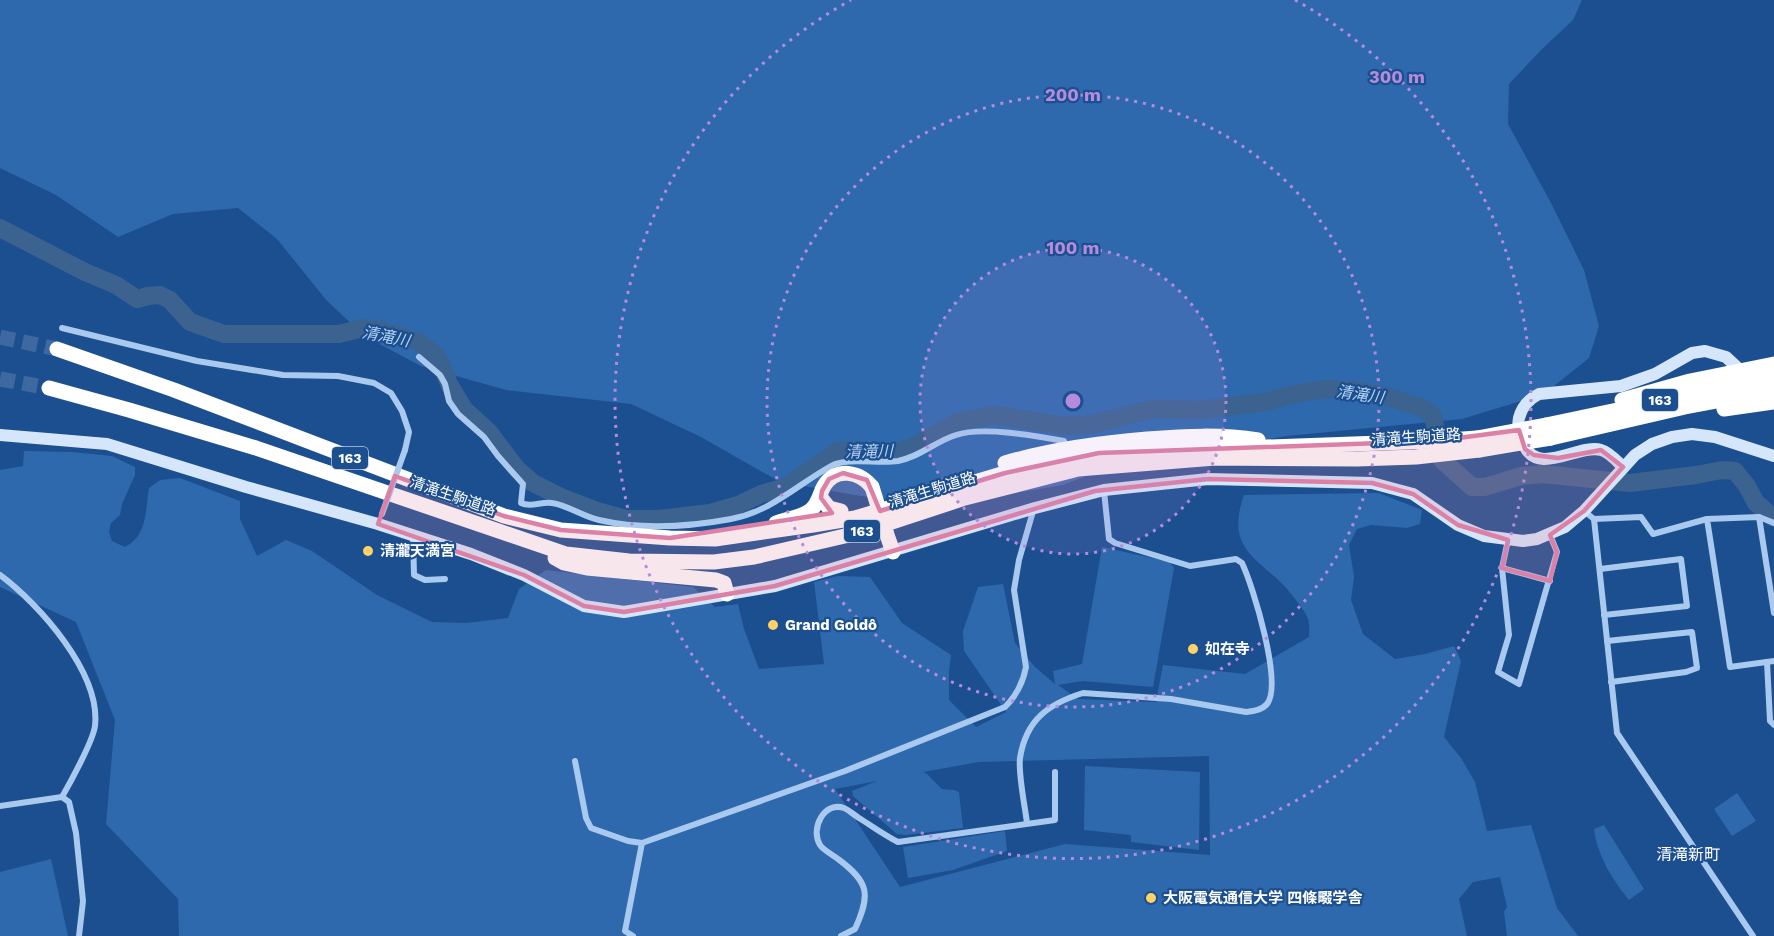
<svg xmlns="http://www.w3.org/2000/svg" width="1774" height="936" viewBox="0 0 1774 936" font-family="'Work Sans','Noto Sans JP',sans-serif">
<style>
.green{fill:#2e69ad;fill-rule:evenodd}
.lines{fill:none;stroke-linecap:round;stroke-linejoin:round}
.river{stroke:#3c6290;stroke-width:18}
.highway-tunnel{stroke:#3d69a0;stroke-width:15;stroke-dasharray:15 8;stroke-linecap:butt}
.street{stroke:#a9c9ee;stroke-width:6}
.secondary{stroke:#d6e6fa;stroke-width:12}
.highway{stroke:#fff;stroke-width:15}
.street-bridge{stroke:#a9c9ee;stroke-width:6}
.highway-bridge{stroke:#fff;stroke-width:15}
.marked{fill:#dd80a5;fill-opacity:0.2;stroke:#dd80a5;stroke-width:4.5;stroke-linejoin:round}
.ring{fill:none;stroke:#b68bdc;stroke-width:3;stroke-dasharray:3 6}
.poi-dot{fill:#ffd166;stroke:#1b4f8f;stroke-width:2}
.labels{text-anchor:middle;stroke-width:4.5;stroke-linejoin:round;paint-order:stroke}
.shield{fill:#1b4f8f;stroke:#bbcadd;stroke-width:1.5}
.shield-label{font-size:14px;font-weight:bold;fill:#fff}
.street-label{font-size:15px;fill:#fff;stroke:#1b4f8f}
.poi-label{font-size:15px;font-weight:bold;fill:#fff;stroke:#1b4f8f;text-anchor:start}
.water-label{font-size:16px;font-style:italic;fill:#b5d3f5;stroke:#1b4f8f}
.neighbourhood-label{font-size:16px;fill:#fff;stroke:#1b4f8f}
.centre{fill:#b68bdc;stroke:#1b4f8f;stroke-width:3}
.ring-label{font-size:18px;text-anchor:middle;font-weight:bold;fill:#b68bdc;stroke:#1b4f8f;stroke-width:4.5;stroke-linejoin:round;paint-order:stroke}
</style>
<rect width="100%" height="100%" fill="#1b4f8f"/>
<g class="green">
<polygon points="0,0 1582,0 1573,20 1541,50 1509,84 1508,124 1551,203 1584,270 1599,326 1589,358 1544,394 1462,419 1287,436 1122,462 1063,485 946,505 861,496 780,482 701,437 631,404 506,390 421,366 366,337 327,301 277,239 238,208 173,214 118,237 56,195 0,168"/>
<path d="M 24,451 L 72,452 L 112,456 L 135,467 L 135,475 L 122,504 L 120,515 L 111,523 L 109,532 L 112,541 L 125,547 C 148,535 145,510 149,488 L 160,480 L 180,478 L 240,501 L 240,519 L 257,556 L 286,540 L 312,551 L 377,595 L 432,622 L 466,623 L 508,618 L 519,589 L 546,570 L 693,587 L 715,607 L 738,604 L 744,629 L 759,669 L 824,664 L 814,582 L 838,576 L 870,577 L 902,623 L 951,655 L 949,672 L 949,700 L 976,727 L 1006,712 L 964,651 L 963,631 L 978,587 L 1003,584 L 1015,643 L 1034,666 L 1055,684 L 1053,671 L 1082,664 L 1102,547 L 1170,562 L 1174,568 L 1153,687 L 1083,681 L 1058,685 L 1078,699 L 1156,702 L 1163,665 L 1245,674 L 1309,637 C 1309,632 1310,624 1308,619 C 1306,613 1301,607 1298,603 C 1269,559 1222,558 1244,495 L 1379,493 L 1422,510 L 1420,524 L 1407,528 L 1371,525 L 1357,529 L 1349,545 L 1354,577 L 1351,600 L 1363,634 L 1395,659 L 1425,654 L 1454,646 L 1461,661 L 1444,737 L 1461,758 L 1475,782 L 1487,831 L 1531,825 L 1557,908 L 1578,936 L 1507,936 L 1504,912 L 1507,907 L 1500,877 L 1473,882 L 1459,899 L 1467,936 L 179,936 L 178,899 L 106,824 L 115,720 L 76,622 L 0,587 L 0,470 L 23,466 ZM 1209,756 L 1210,855 L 1065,844 L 900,887 L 835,789 L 877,781 L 852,791 L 853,796 L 897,834 L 906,835 L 963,828 L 959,792 L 954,790 L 942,789 L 927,774 L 923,772 L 979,762 Z"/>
<polygon points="1085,766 1200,772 1199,850 1131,842 1131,835 1084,830"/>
<polygon points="1737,793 1756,821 1732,836 1714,809"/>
<path d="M 1604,825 L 1644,889 L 1629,900 C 1613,881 1597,855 1594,829 Z"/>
<polygon points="1005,831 1007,851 953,870 908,878 903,847"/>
<polygon points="51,859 68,936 0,936 0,872"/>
</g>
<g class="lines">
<polyline class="river" points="0,228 85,272 116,285 137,299 148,296 160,295 170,300 190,322 224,334 339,334 363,328 380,330 419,342 437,356 450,386 464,409 489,432 516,468 533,483 563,498 597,511 626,519 659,519 710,513 738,505 761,494 786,487 838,451 849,450 897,453 915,446 957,422 995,415 1063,426 1089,425 1153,409 1201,410 1265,402 1299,393 1330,389 1354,390 1388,397 1425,409 1433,416 1442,460 1472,487 1485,487 1521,476 1543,474 1630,483 1696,475 1722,470 1735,471 1747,486 1756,503 1774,518"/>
<g class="highway-tunnel">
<polyline points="0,337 57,349"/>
<polyline points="0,379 49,388"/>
</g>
<g class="street">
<polyline points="62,328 197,361 283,375 338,376 374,383 391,393 402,411 409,432 405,450"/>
<path d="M 419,357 L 440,375 L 445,384 L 449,401 L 458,414 L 484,437 L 498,456 L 523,484 L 521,503 C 531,508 542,501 552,503 C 567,505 584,517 599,520 C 642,530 688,527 731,519 C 770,512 797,485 831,466 C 847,457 878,464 898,461 C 920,457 936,441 956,435 C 982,426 1037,436 1064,441 L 1065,448"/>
<polyline points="1584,511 1594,519 1617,733 1753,936"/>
<polyline points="1759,517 1774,523"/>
<polyline points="1594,519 1641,517 1653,534 1707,519"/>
<polyline points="413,536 414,575 425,580 445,579"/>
<polyline points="1508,540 1502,568 1509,635 1498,672 1519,684 1557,552 1550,535"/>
<polyline points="1502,568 1550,581"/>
<polyline points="1600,569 1681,559 1687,606 1604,615"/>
<path d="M 0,575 C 39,604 101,673 95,726 C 93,741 70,783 62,797"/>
<polyline points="1774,613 1759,517 1707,519 1730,667 1774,661"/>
<polyline points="1607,641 1692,632 1697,668 1686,672 1611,682"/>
<polyline points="1767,662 1770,721 1774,725"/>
<path d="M 575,761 L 586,818 L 591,828 L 628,841 L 642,843 L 845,771 L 1005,707 C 1017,695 1023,683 1026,667 L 1014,590 L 1019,560 L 1034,508"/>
<polyline points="0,806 62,797 69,802 76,833 83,901 79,936"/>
<path d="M 1027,823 C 1025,807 1018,773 1020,758 C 1026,720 1048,704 1083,693 L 1171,699 L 1246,712 C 1254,711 1262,710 1267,704 C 1283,684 1253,586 1242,563 L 1236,559 L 1190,566 L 1115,543 L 1109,539 L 1104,491"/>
<polyline points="633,936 625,931 642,843"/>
<path d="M 841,936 L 855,929 C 871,894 869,882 838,859 C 833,855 823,850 820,845 C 810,829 824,801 844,808 C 849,810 854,815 859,818 C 872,826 884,835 898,842 L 1055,820 L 1055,772"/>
</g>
<g class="secondary">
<polyline points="0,435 107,444 246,487 378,524 471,554 524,575 584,606 624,612 775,586 1035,508 1104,490 1208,479 1372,483 1413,494 1458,525 1484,536 1523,541 1537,539 1565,527 1584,511 1635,455 1652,444 1672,437 1692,434 1715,437 1774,456"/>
<path d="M 1623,467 C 1617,461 1609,452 1601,450 C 1580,443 1538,477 1524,445 C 1520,437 1517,427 1519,418 C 1522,406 1529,399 1539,394 L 1621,386 L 1655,374 L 1692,353 L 1705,351 L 1726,357 L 1741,371"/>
</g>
<g class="highway">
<polyline points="57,349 174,390 504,516 561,530 670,538 715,539 813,525 855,518 1005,473 1053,461 1099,453 1436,441 1477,438"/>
<polyline points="49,388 129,410 256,448 566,554 629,561 714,562 754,557 862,532 965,498 1078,469 1215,458 1357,459 1416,457 1479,450"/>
<polyline points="1622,400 1690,381 1774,364"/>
<polyline points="1724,409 1774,402"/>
<polyline points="1546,425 1774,377"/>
<polyline points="1551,438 1685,407 1774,390"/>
<path d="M 1005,463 C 1052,449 1099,443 1147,439 C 1184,436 1221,434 1258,440"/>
<polyline points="821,498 829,508 841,511"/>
<path d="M 776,523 C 786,519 803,517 811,510 C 819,503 819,495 824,486 C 836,466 860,472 872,487"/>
<polyline points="886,532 893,552"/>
<polyline points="555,558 564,563 587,568 716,580 724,583 727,594"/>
</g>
<polyline class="street-bridge" points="382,514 405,450"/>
<g class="highway-bridge">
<polyline points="1477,438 1546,425"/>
<polyline points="1479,450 1551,438"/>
<polyline points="872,487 886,532"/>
</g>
</g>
<path class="marked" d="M 1519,430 L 1525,449 L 1534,455 L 1558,458 L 1601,450 L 1623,467 L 1584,511 L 1550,535 L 1557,552 L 1550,581 L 1502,568 L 1508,540 L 1458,525 L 1413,494 L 1372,483 L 1208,479 L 1095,491 L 775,586 L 624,612 L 584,606 L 524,575 L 378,524 L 395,476 L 504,516 L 561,530 L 670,538 L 832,513 L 821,498 L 822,491 L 829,479 L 843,473 L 867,480 L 880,511 L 1005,473 L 1099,453 L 1436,441 Z"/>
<circle cx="1073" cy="401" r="153" fill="#b68bdc" fill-opacity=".12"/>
<g class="ring">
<circle cx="1073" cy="401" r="153"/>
<circle cx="1073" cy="401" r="306"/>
<path d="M1295 0A458 458 0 1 1 851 0"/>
</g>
<g class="poi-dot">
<circle cx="368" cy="551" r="6"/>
<circle cx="773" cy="625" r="6"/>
<circle cx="1193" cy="649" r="6"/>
<circle cx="1151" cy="898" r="6"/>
</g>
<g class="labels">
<g class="shield">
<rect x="1642" y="389" width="36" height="22" rx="4.5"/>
<rect x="332" y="447" width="36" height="22" rx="4.5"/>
<rect x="844" y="520" width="36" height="22" rx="4.5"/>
</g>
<g class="shield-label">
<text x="1660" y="405">163</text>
<text x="350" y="463">163</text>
<text x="862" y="536">163</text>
</g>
<g class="street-label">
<text transform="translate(1416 437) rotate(-4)" y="5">清滝生駒道路</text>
<text transform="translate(932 490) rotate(-17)" y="5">清滝生駒道路</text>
<text transform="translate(453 496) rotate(19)" y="5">清滝生駒道路</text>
</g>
<g class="poi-label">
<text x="380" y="556">清瀧天満宮</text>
<text x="785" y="630">Grand Goldô</text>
<text x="1205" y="654">如在寺</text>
<text x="1163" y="903">大阪電気通信大学 四條畷学舎</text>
</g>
<g class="water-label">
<text transform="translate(386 336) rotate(11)" y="6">清滝川</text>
<text transform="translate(1360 394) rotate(8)" y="6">清滝川</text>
<text transform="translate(869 451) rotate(-1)" y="6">清滝川</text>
</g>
<g class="neighbourhood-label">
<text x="1688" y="860">清滝新町</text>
</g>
</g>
<circle cx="1073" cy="401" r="9" class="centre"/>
<g class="ring-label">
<text x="1397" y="83">300 m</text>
<text x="1073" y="101">200 m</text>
<text x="1073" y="254">100 m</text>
</g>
</svg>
